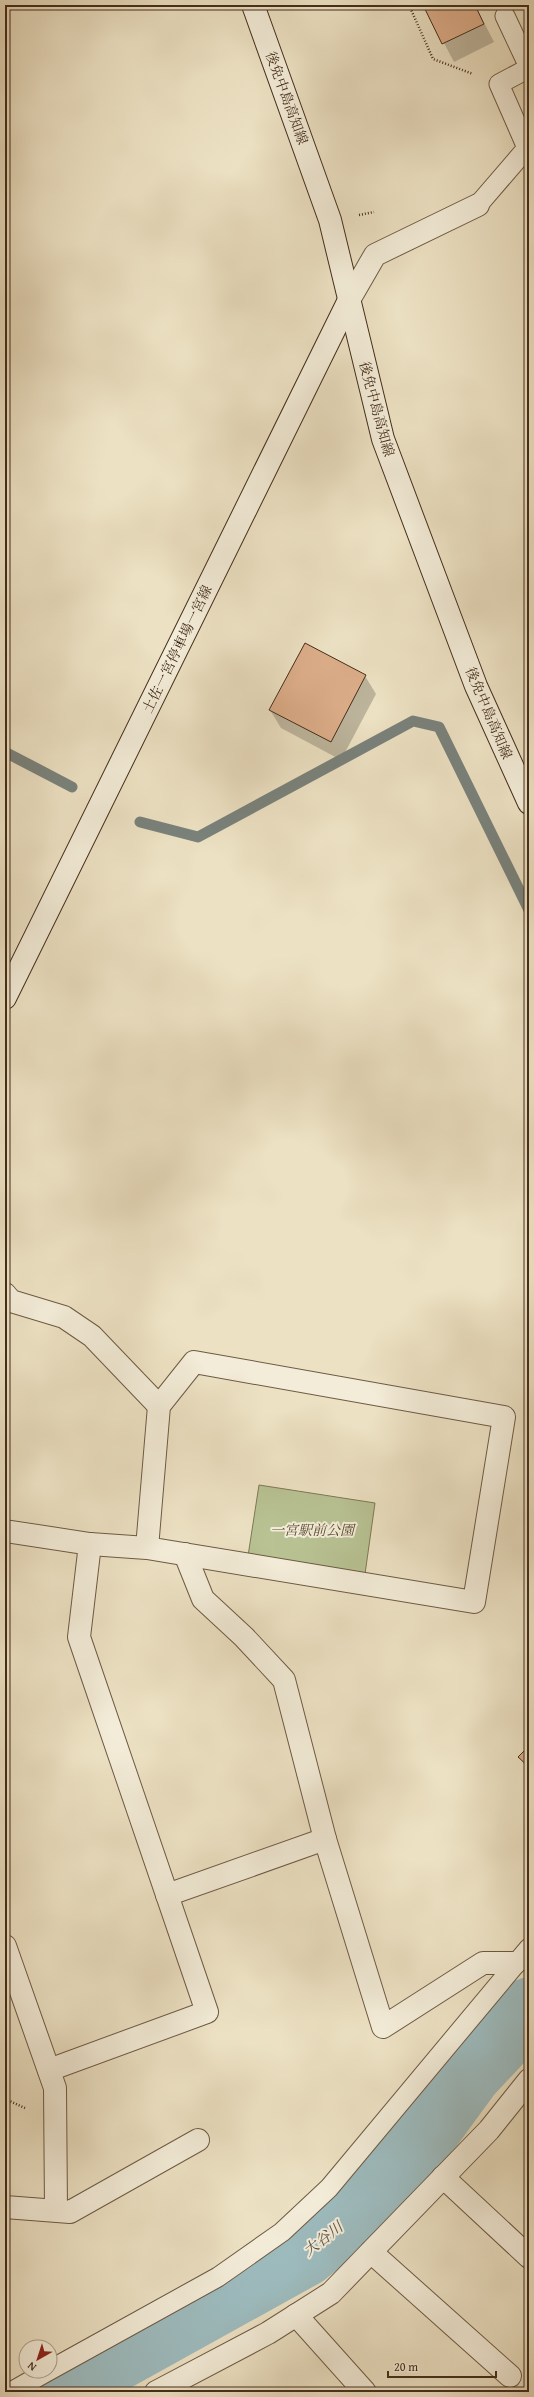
<svg xmlns="http://www.w3.org/2000/svg" width="534" height="2397" viewBox="0 0 534 2397" font-family="'Gentium Book Plus','Noto Serif JP',serif">
<style>
.green{fill:#b8c293;stroke:#7e7856}
.shadow{fill:#0003}
.lines{fill:none;stroke-linecap:round;stroke-linejoin:round}
.stream{stroke:#79827c;stroke-width:11}
.river{stroke:#9dbbbe;stroke-width:65}
.building{fill:#dcad89;stroke:#442d1a}
.lane-casing{stroke:#6e5a44;stroke-width:21}
.street-casing{stroke:#6e5a44;stroke-width:24}
.secondary-casing{stroke:#442d1a;stroke-width:24}
.path{stroke:#442d1a;stroke-width:2.5;stroke-dasharray:1 2;stroke-linecap:butt}
.lane{stroke:#f3ecd8;stroke-width:19}
.street{stroke:#f3ecd8;stroke-width:22}
.secondary{stroke:#f3ecd8;stroke-width:22}
.labels{text-anchor:middle;stroke-width:4;stroke-linejoin:round;paint-order:stroke}
.street-label{font-size:14px;fill:#442d1a;stroke:#f3ecd8}
.park-label{font-size:14px;font-style:italic;fill:#5b4b32;stroke:#f3ecd8}
.water-label{font-size:15px;font-style:italic;fill:#5a5043;stroke:#f3ecd8}
</style>
<rect width="100%" height="100%" fill="#ece1c3"/>
<filter id="stains"><feTurbulence type="fractalNoise" baseFrequency=".005" numOctaves="4"/><feColorMatrix values="0 0 0 0 .2 0 0 0 0 .09 0 0 0 0 .02 0 0 0 .5 -.17"/></filter>
<radialGradient id="worn" r=".72"><stop offset=".6" stop-color="#630" stop-opacity="0"/><stop offset="1" stop-color="#630" stop-opacity=".3"/></radialGradient>
<polygon class="green" points="259,1485 375,1503 365,1574 248,1556"/>
<g class="shadow">
<polygon points="424,5 475,5 494,42 454,62"/>
<polygon points="365,676 376,694 341,760 281,728 270,710"/>
<polygon points="529,1747 529,1773 520,1757"/>
</g>
<g class="lines">
<g class="stream">
<polyline points="5,752 72,787"/>
<polyline points="140,822 198,837 413,721 439,727 529,910"/>
</g>
<polyline class="river" points="56,2392 305,2254 346,2221 431,2126 469,2074 529,2010"/>
</g>
<g class="building">
<polygon points="423,5 475,5 484,24 442,44"/>
<polygon points="305,643 366,675 331,742 269,710"/>
<polygon points="529,1746 529,1767 518,1757"/>
</g>
<g class="lines">
<defs>
<g id="lane">
<polyline points="505,16 529,67"/>
<polyline points="478,205 527,148 499,84 529,68"/>
<polyline points="50,2370 218,2277 282,2232 329,2188 529,1948"/>
<polyline points="11,2392 48,2371"/>
</g>
<g id="street">
<polyline points="349,300 375,255 478,205"/>
<polyline points="5,1294 11,1301 64,1317 92,1336 159,1406"/>
<polyline points="5,1531 90,1544 147,1548 474,1602 504,1417 194,1362 159,1406 147,1548"/>
<polyline points="185,1554 203,1599 244,1637 284,1680 325,1839 383,2027 483,1963 515,1963"/>
<polyline points="167,1895 325,1839"/>
<polyline points="5,1946 55,2088 56,2210"/>
<polyline points="49,2070 207,2012 79,1637 90,1544"/>
<polyline points="443,2177 529,2257"/>
<polyline points="5,2207 70,2212 198,2140"/>
<polyline points="371,2252 510,2376"/>
<polyline points="296,2315 365,2392"/>
<polyline points="156,2392 268,2333 331,2293 489,2130 529,2080"/>
</g>
<g id="secondary">
<polyline points="253,5 330,220 383,439 476,686 529,803"/>
<polyline points="5,998 349,300"/>
</g>
</defs>
<use href="#lane" class="lane-casing"/>
<use href="#street" class="street-casing"/>
<use href="#secondary" class="secondary-casing"/>
<g class="path">
<polyline points="409,5 433,59 473,74"/>
<polyline points="359,215 374,212"/>
<polyline points="5,2099 25,2108"/>
</g>
<use href="#lane" class="lane"/>
<use href="#street" class="street"/>
<use href="#secondary" class="secondary"/>
</g>
<g class="labels">
<g class="street-label">
<text transform="translate(287 98) rotate(70)" y="5">後免中島高知線</text>
<text transform="translate(377 409) rotate(75)" y="5">後免中島高知線</text>
<text transform="translate(177 649) rotate(-64)" y="5">土佐一宮停車場一宮線</text>
<text transform="translate(489 713) rotate(67)" y="5">後免中島高知線</text>
</g>
<g class="park-label">
<text x="312" y="1535">一宮駅前公園</text>
</g>
<g class="water-label">
<text transform="translate(323 2239) rotate(-38)" y="5">大谷川</text>
</g>
</g>
<rect width="534" height="2397" fill="none" stroke="#ece1c3" stroke-width="20"/>
<rect x="6" y="6" width="522" height="2385" fill="none" stroke="#442d1a" stroke-width="2"/>
<rect x="10" y="10" width="514" height="2377" fill="none" stroke="#442d1a"/>
<g transform="translate(38 2359) rotate(219)"><circle r="19" fill="#f3ecd8" stroke="#ada08c"/>
<path d="M0-3L7 15L0 10L-7 15Z" fill="#8f2418"/>
<text y="-6" font-size="11" font-weight="bold" text-anchor="middle" fill="#442d1a">N</text>
</g>
<path d="M388 2371v6h108v-6" fill="none" stroke="#442d1a" stroke-width="2"/>
<text x="394" y="2371" font-size="12" fill="#442d1a" stroke="#f3ecd8" stroke-width="3" paint-order="stroke">20 m</text>
<rect width="100%" height="100%" filter="url(#stains)"/>
<rect width="100%" height="100%" fill="url(#worn)"/>
</svg>
